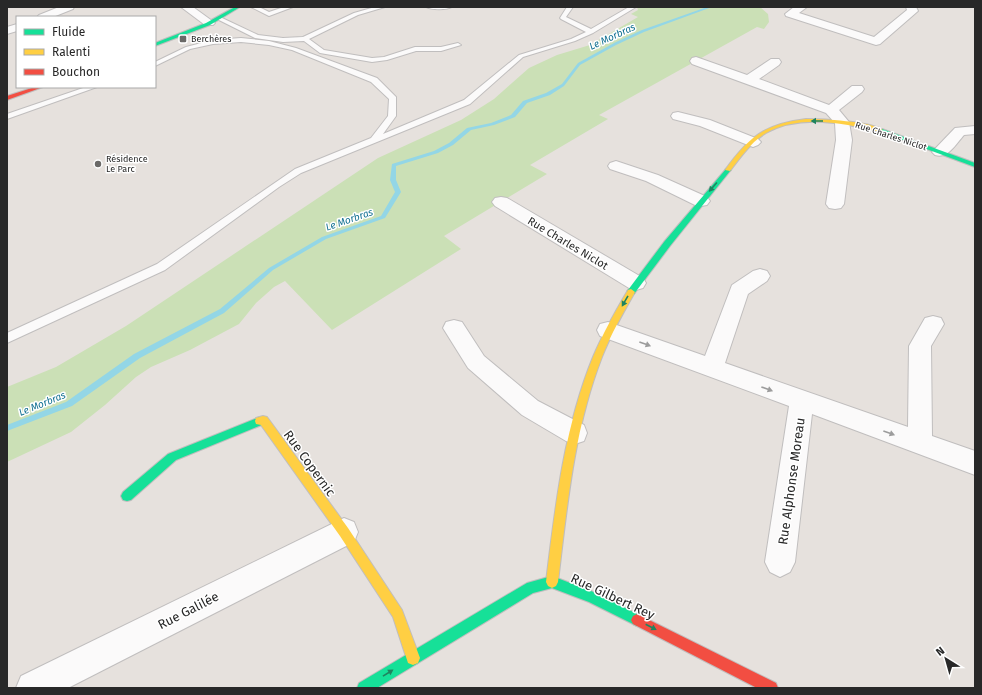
<svg xmlns="http://www.w3.org/2000/svg" width="982" height="695" viewBox="0 0 982 695" font-family="'Fira Sans',sans-serif">
<style>
.green{fill:#cbe0b6}
.lines{fill:none;stroke-linecap:round;stroke-linejoin:round}
.stream{fill:#93d6e6;fill-rule:evenodd}
.lane-casing{stroke:#c0bebe;stroke-width:2}
.street-casing{stroke:#c0bebe;stroke-width:2}
.fast-casing{stroke:#c0bebe;stroke-width:2}
.slow-casing{stroke:#c0bebe;stroke-width:2}
.jam-casing{stroke:#c0bebe;stroke-width:2}
.lane{fill:#fbfafa;fill-rule:evenodd}
.street{fill:#fbfafa;fill-rule:evenodd}
.fast{fill:#16e098;fill-rule:evenodd}
.slow{fill:#ffcf43;fill-rule:evenodd}
.jam{fill:#f24e42;fill-rule:evenodd}
.oneway{fill:#1f8460}
.oneway2{fill:#9c9c9c}
.poi-dot{fill:#6a6967;stroke:#fff;stroke-width:1.5}
.labels{text-anchor:middle;stroke-width:3;stroke-linejoin:round;paint-order:stroke}
.far-poi-label{font-size:9px;fill:#282828;stroke:#fff;text-anchor:start}
.far-street-label{font-size:9px;fill:#282828;stroke:#fff}
.far-water-label{font-size:10px;font-style:italic;fill:#127092;stroke:#fff}
.street-label{font-size:11px;fill:#282828;stroke:#fff}
.near-street-label{font-size:13px;fill:#282828;stroke:#fff}
</style>
<rect width="100%" height="100%" fill="#e6e1dd"/>
<polygon class="green" points="637,7 760,7 768,14 769,22 764,29 757,27 599,115 608,119 530,165 547,174 444,236 461,249 332,330 285,281 274,287 256,303 239,324 190,350 151,367 136,377 105,405 71,432 7,462 7,387 56,367 126,326 378,158 461,120 494,99 529,68 557,55 590,45 638,17 631,14 638,10"/>
<g class="lines">
<polygon class="stream" points="707,7 712,7 644,32 616,45 580,65 564,86 550,95 527,103 515,117 494,125 471,130 453,145 438,153 396,166 396,180 401,192 385,218 326,239 273,270 224,313 140,358 72,406 7,431 7,425 66,402 134,354 220,309 269,268 322,237 381,216 395,192 390,180 392,164 434,151 449,143 467,128 491,123 511,115 523,101 546,93 562,84 578,63 614,43 642,30"/>
<defs>
<g id="lane">
<polygon points="251,7 259,7 269,12 284,7 293,7 269,16"/>
<polygon points="375,7 385,7 358,15 309,39 324,50 372,58 384,57 415,47 441,47 458,43 461,45 441,51 416,51 387,60 372,62 320,53 304,41 283,42 255,38 217,19 222,18 258,35 283,38 303,37 354,13"/>
<path d="M 426,7 L 452,7 C 447,10 431,10 426,7 Z"/>
<polygon points="567,7 573,7 566,17 591,29 629,7 636,7 593,33 575,41 523,57 470,104 301,173 279,187 165,270 7,343 7,333 157,264 295,169 371,138 388,116 389,99 371,82 292,50 269,45 241,42 213,44 190,49 155,66 155,62 186,47 213,40 241,38 269,41 296,48 377,78 396,97 396,116 383,134 464,100 519,55 571,39 586,32 561,19 560,18"/>
<polygon points="86,87 97,87 7,119 7,114"/>
</g>
<g id="street">
<polygon points="59,7 74,7 73,9 53,17 37,17 39,15"/>
<polygon points="181,7 193,7 215,23 213,25 205,25"/>
<polygon points="794,7 807,7 799,13 874,37 907,10 906,7 916,7 918,11 880,44 876,45 786,16 785,14"/>
<polygon points="17,24 17,31 7,34 7,27"/>
<polygon points="696,57 747,75 771,59 779,59 781,62 779,65 759,79 829,105 852,86 862,86 864,89 862,92 839,110 849,122 852,140 844,204 841,208 835,209 829,208 826,204 836,140 835,123 826,113 692,64 690,61 692,58"/>
<polygon points="678,112 710,120 758,139 761,142 758,145 753,147 748,145 700,126 673,119 671,116 673,113"/>
<path d="M 975,126 L 975,134 L 964,135 C 956,144 948,159 935,155 L 932,152 L 955,128 Z"/>
<polygon points="616,161 658,175 707,197 710,201 707,205 701,206 695,205 646,181 610,169 608,166 610,163"/>
<polygon points="501,197 507,198 643,278 646,283 643,288 636,290 629,288 495,206 492,202 495,198"/>
<polygon points="760,269 767,271 770,276 767,281 748,294 725,363 908,427 909,346 925,318 933,316 941,318 944,324 931,346 932,436 975,451 975,475 812,414 795,562 790,572 780,577 770,572 765,562 789,406 600,336 597,330 600,324 608,322 705,356 732,285 753,271"/>
<polygon points="454,320 462,322 484,356 538,401 584,425 587,433 584,441 575,444 566,441 522,415 468,368 443,328 446,322"/>
<polygon points="344,518 354,522 358,532 354,542 68,688 16,688 21,676"/>
</g>
<g id="fast">
<polygon points="235,7 240,7 210,25 155,46 155,43 206,23"/>
<polygon points="878,129 882,129 975,163 975,167 878,131"/>
<polygon points="728,168 731,170 730,171 670,246 634,294 628,294 627,292 628,290 664,242 726,169"/>
<polygon points="260,417 264,418 265,421 264,424 176,460 131,500 127,501 123,500 121,496 123,492 168,454"/>
<polygon points="552,576 596,593 641,616 643,620 641,624 637,626 589,602 552,588 533,593 377,688 357,688 359,683 527,583"/>
</g>
<g id="slow">
<path d="M 806,119 C 823,119 870,121 883,130 L 880,132 C 844,123 800,114 766,133 C 751,142 740,158 730,171 L 725,170 C 749,137 764,124 806,119 Z"/>
<path d="M 631,289 L 635,292 C 623,313 611,334 602,357 C 574,429 567,507 558,582 L 556,586 L 552,588 L 548,586 L 546,582 C 555,507 564,428 593,357 C 603,333 615,312 628,290 Z"/>
<polygon points="263,416 267,417 348,528 402,610 420,658 418,663 413,665 408,663 393,617 340,536 261,425 256,424 255,421 256,418"/>
</g>
<g id="jam">
<polygon points="35,87 43,87 7,100 7,96"/>
<polygon points="637,614 776,683 778,688 757,688 633,624 631,620 633,616"/>
</g>
</defs>
<use href="#lane" class="lane-casing"/>
<use href="#street" class="street-casing"/>
<use href="#fast" class="fast-casing"/>
<use href="#slow" class="slow-casing"/>
<use href="#jam" class="jam-casing"/>
<use href="#lane" class="lane"/>
<use href="#street" class="street"/>
<use href="#fast" class="fast"/>
<use href="#slow" class="slow"/>
<use href="#jam" class="jam"/>
</g>
<defs><path id="oneway-solid" d="M-6-.8H1V-3.2L6.5 0L1 3.2V.8H-6Z"/></defs>
<g class="oneway">
<use href="#oneway-solid" transform="translate(817 121) rotate(180)"/>
<use href="#oneway-solid" transform="translate(713 187) rotate(131)"/>
<use href="#oneway-solid" transform="translate(625 301) rotate(120)"/>
<use href="#oneway-solid" transform="translate(651 627) rotate(27)"/>
<use href="#oneway-solid" transform="translate(388 673) rotate(-32)"/>
</g>
<g class="oneway2">
<use href="#oneway-solid" transform="translate(645 344) rotate(20)"/>
<use href="#oneway-solid" transform="translate(767 389) rotate(20)"/>
<use href="#oneway-solid" transform="translate(889 433) rotate(20)"/>
</g>
<g class="poi-dot">
<rect x="179" y="35" width="8" height="8" rx="2"/>
<circle cx="98" cy="164" r="4"/>
</g>
<g class="labels">
<g class="far-poi-label">
<text x="191" y="42">Berchères</text>
<text x="106" y="162">Résidence<tspan x="106" dy="10">Le Parc</tspan></text>
</g>
<g class="far-street-label">
<text transform="translate(891 136) rotate(18)" y="3">Rue Charles Niclot</text>
</g>
<g class="far-water-label">
<text transform="translate(612 36) rotate(-25)" y="4">Le Morbras</text>
<text transform="translate(349 219) rotate(-19)" y="4">Le Morbras</text>
<text transform="translate(42 403) rotate(-22)" y="4">Le Morbras</text>
</g>
<g class="street-label">
<text transform="translate(568 243) rotate(31)" y="4">Rue Charles Niclot</text>
</g>
<g class="near-street-label">
<text transform="translate(310 463) rotate(54)" y="5">Rue Copernic</text>
<text transform="translate(791 481) rotate(-82)" y="5">Rue Alphonse Moreau</text>
<text transform="translate(613 596) rotate(25)" y="5">Rue Gilbert Rey</text>
<text transform="translate(188 610) rotate(-27)" y="5">Rue Galilée</text>
</g>
</g>
<rect width="982" height="695" fill="none" stroke="#282828" stroke-width="16"/>
<rect x="16" y="16" width="140" height="72" fill="#ffffff" stroke="#a9a9a9"/>
<rect x="24" y="29" width="20" height="6" fill="#16e098" stroke="#a9a9a9"/>
<text x="52" y="36" font-size="12" fill="#282828">Fluide</text>
<rect x="24" y="49" width="20" height="6" fill="#ffcf43" stroke="#a9a9a9"/>
<text x="52" y="56" font-size="12" fill="#282828">Ralenti</text>
<rect x="24" y="69" width="20" height="6" fill="#f24e42" stroke="#a9a9a9"/>
<text x="52" y="76" font-size="12" fill="#282828">Bouchon</text>
<g transform="translate(946 659) rotate(323)" stroke="#ffffff" stroke-width="3" paint-order="stroke">
<path d="M0-3L7 15L0 10L-7 15Z" fill="#282828"/>
<text y="-6" font-size="11" font-weight="bold" text-anchor="middle" fill="#282828">N</text>
</g>
</svg>
